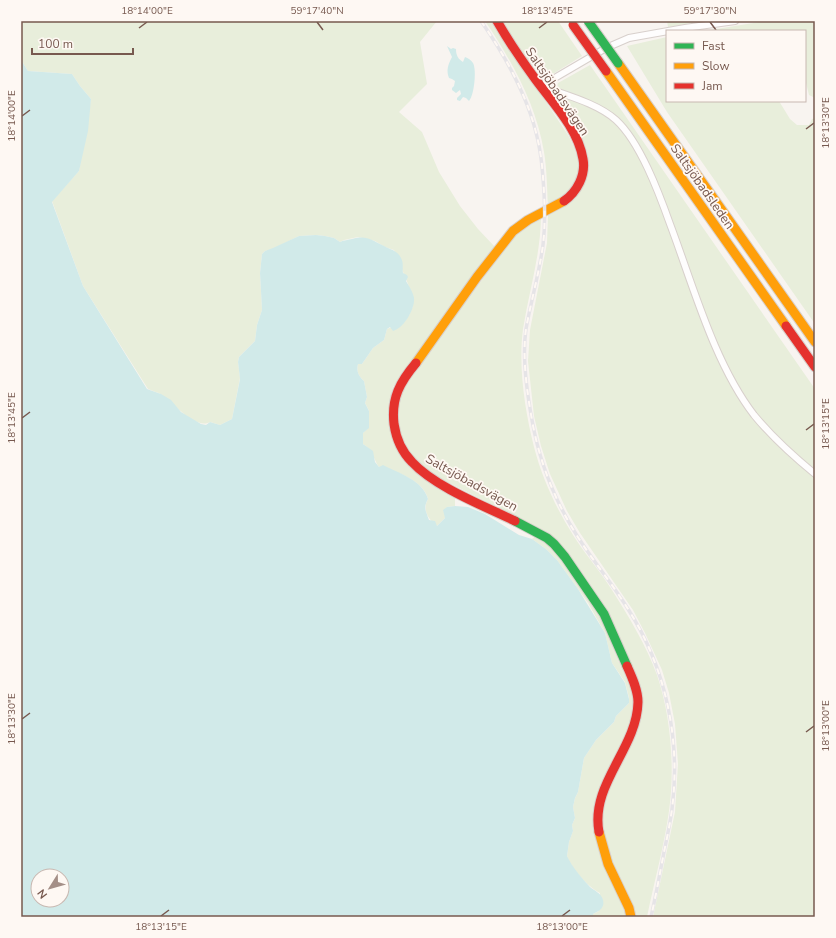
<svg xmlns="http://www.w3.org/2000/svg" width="836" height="938" viewBox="0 0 836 938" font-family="'Nunito Sans',sans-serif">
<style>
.green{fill:#e8eedb}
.water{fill:#d1eae9;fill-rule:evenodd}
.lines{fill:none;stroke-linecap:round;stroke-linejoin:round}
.street-casing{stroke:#d8d0cc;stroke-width:8}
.fast-casing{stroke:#d8d0cb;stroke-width:11}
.slow-casing{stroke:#d8d0cb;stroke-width:11}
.jam-casing{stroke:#d8d0cb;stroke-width:11}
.street{stroke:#fefdfd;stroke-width:6}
.fast{stroke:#30b455;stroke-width:9}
.slow{stroke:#ff9f0a;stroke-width:9}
.jam{stroke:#e5322d;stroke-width:9}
.rail-casing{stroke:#e6e4e7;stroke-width:3.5}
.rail{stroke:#fef8f3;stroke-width:2;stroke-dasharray:6;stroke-linecap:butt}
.fast-bridge-casing{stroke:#d9d0cc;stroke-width:11;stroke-linecap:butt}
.jam-bridge-casing{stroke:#d9d0cc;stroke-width:11;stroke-linecap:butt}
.fast-bridge{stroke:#30b455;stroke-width:9}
.jam-bridge{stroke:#e5322d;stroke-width:9}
.ticks{fill:none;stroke:#77594f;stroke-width:1.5}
.labels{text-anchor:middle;stroke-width:3.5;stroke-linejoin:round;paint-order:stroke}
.street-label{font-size:13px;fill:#77594f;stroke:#fef8f3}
.neatline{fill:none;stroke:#77594f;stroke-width:1.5}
.ticks-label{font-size:10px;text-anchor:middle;fill:#77594f}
</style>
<rect width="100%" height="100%" fill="#f8f4f0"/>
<g class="green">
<path d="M 21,21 L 437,21 L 420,42 L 427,84 L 399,112 L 422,132 L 439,172 L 460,206 L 478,229 L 495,247 L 393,387 C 383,424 394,459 428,480 C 436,486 446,489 455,494 L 455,506 L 447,507 L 445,518 L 437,526 C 428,519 422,510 428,499 C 423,480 396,471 379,467 C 372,457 375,452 363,444 L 363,433 L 369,427 L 369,411 L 365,403 L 367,397 L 364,381 C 359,377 356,371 358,364 L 362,364 L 373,348 L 384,340 L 387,329 L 404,322 L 409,315 L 413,306 L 408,284 L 394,250 L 385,247 L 375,241 L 358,237 L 344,240 L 340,242 L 334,238 L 325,236 L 316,235 L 299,236 L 273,249 L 265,251 L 262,254 L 260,273 L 262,310 L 257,325 L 255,341 L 239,357 L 238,362 L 240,378 L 232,419 L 220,425 L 210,422 C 196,430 173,403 162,395 C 158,392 152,391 148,389 L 83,286 L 52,201 L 79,171 L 91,99 L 80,86 L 72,74 L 28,71 L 21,60 Z"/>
<path d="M 485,21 L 494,21 L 506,42 L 568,135 C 587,169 579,187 548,207 C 547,189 547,170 544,152 C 536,104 512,61 485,21 Z"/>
<polygon points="501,21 558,21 582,56 548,77 541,76 522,52"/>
<polygon points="667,21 704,21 668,27"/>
<polygon points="765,21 815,21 815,98 809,95 805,79 805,31 704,31"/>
<polygon points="667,37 667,101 779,101 790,119 797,125 809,125 812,119 815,118 815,324 667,112 627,46"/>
<path d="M 590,65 L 815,389 L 815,917 L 653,917 L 675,812 L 678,764 L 675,724 L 669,693 L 662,670 L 645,633 L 633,610 L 580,533 L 567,511 L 550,474 L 541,446 L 534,416 L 528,361 L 530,330 L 547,243 L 548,215 C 563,209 574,200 582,186 C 598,156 581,136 565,111 C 563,107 557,100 556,96 C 556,92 557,87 558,83 Z"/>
<path d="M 541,215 C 541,254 529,291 523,329 C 518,367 525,411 534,447 C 542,478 556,508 573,535 C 585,554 600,571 612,590 C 629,617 646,645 657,675 C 671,716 675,768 669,811 C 664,847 654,882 647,917 L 634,917 L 633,907 C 624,887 610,861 605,840 C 601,824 602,804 608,789 C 611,779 617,770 621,762 C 630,744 642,726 643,705 C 644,689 635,674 629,660 C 608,612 584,563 542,530 L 426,471 C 398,445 396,426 400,390 L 519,230 Z"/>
<path d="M 537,535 L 550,544 L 590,597 L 612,639 L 614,650 L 619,662 L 629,676 L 635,698 L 630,725 L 599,789 L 595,805 L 595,821 L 628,917 L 593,917 L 593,914 L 599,911 L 600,893 C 588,887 572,869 567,856 L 569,842 L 573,831 L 572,825 L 575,818 L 573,807 L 575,798 L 578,792 L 584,758 L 596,740 L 614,722 L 616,716 L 629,703 L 629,698 L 625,682 L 612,663 L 605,633 L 588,603 L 557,560 L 546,549 L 532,539 Z"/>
</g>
<g class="water">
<path d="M 447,46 L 451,49 L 453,48 L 456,49 C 456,55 458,59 463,62 L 465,57 C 468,58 471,60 473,63 C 477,70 474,96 469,101 L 466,98 L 463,97 L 460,101 L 457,100 L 457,98 L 461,94 L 460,90 L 456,93 L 452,90 L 452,88 L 454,86 L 455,81 L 452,79 L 449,78 C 446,70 448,65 452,57 Z"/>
<path d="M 21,60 L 28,71 L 72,74 L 80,86 L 91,99 L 88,131 L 79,171 L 52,202 L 83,286 L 147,389 L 161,394 L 171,400 L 181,412 L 201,424 L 206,425 L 210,422 L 220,425 L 232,419 L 240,379 L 238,362 L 239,357 L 255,341 L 257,325 L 262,310 L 260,273 L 262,254 L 265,251 L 273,248 L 299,236 L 316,235 L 325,236 L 334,238 L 340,242 C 344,240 348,240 352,239 C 367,235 371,240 384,246 C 391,250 397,250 401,258 C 404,263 402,268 403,273 L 407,275 L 408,277 L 406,281 C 409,286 413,292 414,298 C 415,309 404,328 393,331 L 390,327 L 387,329 L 384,340 L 373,348 L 362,364 L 358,364 C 356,371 359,377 364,381 L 367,397 L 365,403 L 369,411 L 369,428 L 363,433 L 363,444 L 373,451 L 375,462 L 379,467 L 383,465 C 398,473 423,480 428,499 C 423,508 426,511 429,520 L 435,521 L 437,526 L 445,518 L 443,510 L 447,507 L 455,506 L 468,507 L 485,514 L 519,535 L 532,539 L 546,549 L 557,560 L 578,589 L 605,633 L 612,663 L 625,683 L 629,699 L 629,703 L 616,716 L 614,722 L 596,740 L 584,758 L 578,792 L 575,798 L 573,807 L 575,818 L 572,825 L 573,831 L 569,842 L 567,856 C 572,867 582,878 590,887 C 595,891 601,893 603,900 C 605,908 599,911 593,914 L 593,917 L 21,917 ZM 38,876 L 62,876 L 62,900 L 38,900 Z"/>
</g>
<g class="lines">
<defs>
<g id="street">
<path d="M 541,86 C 565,95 597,103 616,120 C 640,142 659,193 670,224 C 693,285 714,363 754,415 C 772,437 793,456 815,474"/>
<polyline points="541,86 606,48 629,38 685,28 735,21"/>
</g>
<polyline id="fast" points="515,521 547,538 554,544 565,557 604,614 627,666"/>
<g id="slow">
<polyline points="618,63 815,342"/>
<polyline points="606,71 786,326"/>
<polyline points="416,363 477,277 513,231 528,220 564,201"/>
<polyline points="599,832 608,864 629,908 631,917"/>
</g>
<g id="jam">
<path d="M 497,21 C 509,42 522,61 536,80 C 553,103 578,129 583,159 C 586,175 577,192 564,201"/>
<polyline points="786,326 815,367"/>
<path d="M 416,363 C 400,382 391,398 394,424 C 396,438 402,452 412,462 C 435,487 484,506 515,521"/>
<path d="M 599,832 C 590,784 637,749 638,702 C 638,690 632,677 627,666"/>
</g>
</defs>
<use href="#street" class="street-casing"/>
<use href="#fast" class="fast-casing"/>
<use href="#slow" class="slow-casing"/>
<use href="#jam" class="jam-casing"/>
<use href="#street" class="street"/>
<use href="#fast" class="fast"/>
<use href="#slow" class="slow"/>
<use href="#jam" class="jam"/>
<defs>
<path id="rail" d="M 481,21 C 506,57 529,98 538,141 C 542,158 543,175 544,193 C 545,210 545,228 543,245 C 539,274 531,301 526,329 C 522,356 527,393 532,420 C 539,460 554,499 576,534 C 592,560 612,583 628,609 C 666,668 681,740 672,809 C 670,824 667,838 664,852 C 660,873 656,895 651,917"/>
</defs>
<use href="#rail" class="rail-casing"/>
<use href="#rail" class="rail"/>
<defs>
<polyline id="fast-bridge" points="588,21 618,63"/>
<polyline id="jam-bridge" points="573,25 606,71"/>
</defs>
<use href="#fast-bridge" class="fast-bridge-casing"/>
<use href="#jam-bridge" class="jam-bridge-casing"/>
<use href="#fast-bridge" class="fast-bridge"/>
<use href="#jam-bridge" class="jam-bridge"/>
</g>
<path class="ticks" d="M 317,22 L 323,30M 710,22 L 716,30M 139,28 L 147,22M 539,28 L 547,22M 22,116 L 30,110M 806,129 L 814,123M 22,418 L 30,412M 806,430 L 814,424M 22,719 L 30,713M 806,732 L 814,726M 161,916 L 169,910M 562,916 L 570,910"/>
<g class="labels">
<g class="street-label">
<text transform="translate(558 91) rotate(56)" y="5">Saltsjöbadsvägen</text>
<text transform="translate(703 186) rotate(55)" y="5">Saltsjöbadsleden</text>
<text transform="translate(472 482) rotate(29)" y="5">Saltsjöbadsvägen</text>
</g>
</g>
<rect width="836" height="938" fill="none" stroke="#fef8f3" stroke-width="44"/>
<rect x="666" y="30" width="140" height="72" fill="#fef8f3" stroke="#c8b8b1"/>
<rect x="674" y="43" width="20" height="6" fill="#30b455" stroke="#c8b8b1"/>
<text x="702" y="50" font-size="12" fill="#77594f">Fast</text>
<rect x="674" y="63" width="20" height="6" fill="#ff9f0a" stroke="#c8b8b1"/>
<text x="702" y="70" font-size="12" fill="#77594f">Slow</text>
<rect x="674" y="83" width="20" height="6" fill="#e5322d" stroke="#c8b8b1"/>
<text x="702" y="90" font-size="12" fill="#77594f">Jam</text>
<g transform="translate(50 888) rotate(233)"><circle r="19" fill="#fef8f3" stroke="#c8b8b1"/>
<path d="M0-3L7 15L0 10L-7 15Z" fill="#a48f87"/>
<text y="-6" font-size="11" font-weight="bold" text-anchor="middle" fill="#77594f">N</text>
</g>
<path d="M32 48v6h101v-6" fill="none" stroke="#77594f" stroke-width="2"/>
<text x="38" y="48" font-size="12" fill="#77594f" stroke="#fef8f3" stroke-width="3" paint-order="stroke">100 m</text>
<rect x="22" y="22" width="792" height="894" class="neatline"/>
<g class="ticks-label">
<text x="147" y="14">18°14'00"E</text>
<text x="317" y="14">59°17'40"N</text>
<text x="547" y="14">18°13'45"E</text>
<text x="710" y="14">59°17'30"N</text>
<text transform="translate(11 116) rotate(-90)" y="4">18°14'00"E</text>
<text transform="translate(825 123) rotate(-90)" y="4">18°13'30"E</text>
<text transform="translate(11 418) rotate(-90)" y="4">18°13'45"E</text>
<text transform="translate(825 424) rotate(-90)" y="4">18°13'15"E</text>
<text transform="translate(11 719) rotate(-90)" y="4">18°13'30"E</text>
<text transform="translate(825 726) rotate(-90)" y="4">18°13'00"E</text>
<text x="161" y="930">18°13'15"E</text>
<text x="562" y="930">18°13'00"E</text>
</g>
</svg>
